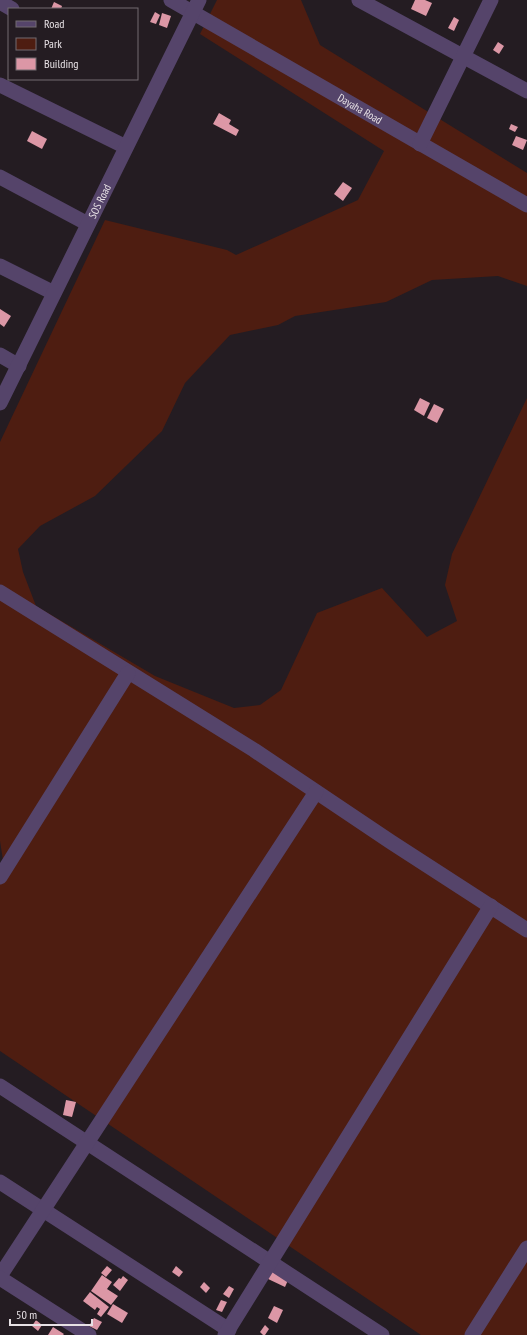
<svg xmlns="http://www.w3.org/2000/svg" width="527" height="1335" viewBox="0 0 527 1335" font-family="'PT Sans Narrow',sans-serif">
<style>
.green{fill:#4e1d11}
.building{fill:#dc97a6}
.lines{fill:none;stroke-linecap:round;stroke-linejoin:round}
.minor{stroke:#55446a;stroke-width:15}
.labels{text-anchor:middle;stroke-width:4;stroke-linejoin:round;paint-order:stroke}
.street-label{font-size:11px;fill:#e7e1e5;stroke:#241c22}
</style>
<rect width="100%" height="100%" fill="#241c22"/>
<polygon class="green" points="217,0 301,0 320,45 527,173 527,286 498,276 432,280 386,302 295,316 278,325 230,335 185,383 162,431 95,496 40,526 18,549 23,572 36,606 155,676 234,708 260,705 281,690 317,613 382,588 427,637 457,621 445,585 452,554 527,398 527,1335 421,1335 0,1051 0,881 5,873 0,841 0,442 105,220 227,250 236,255 358,200 384,151 200,34"/>
<g class="building">
<polygon points="415,0 425,0 432,3 426,16 411,9"/>
<polygon points="54,2 62,6 61,9 51,9"/>
<polygon points="155,12 160,15 156,24 150,22"/>
<polygon points="162,13 171,16 167,28 159,25"/>
<polygon points="454,17 459,20 454,31 448,28"/>
<polygon points="498,42 504,46 499,54 493,50"/>
<polygon points="219,113 231,120 229,124 239,130 236,136 213,124"/>
<polygon points="511,124 518,127 515,132 509,129"/>
<polygon points="32,131 47,139 42,149 27,141"/>
<polygon points="516,136 527,140 523,150 512,145"/>
<polygon points="343,182 352,188 343,201 334,194"/>
<polygon points="0,309 11,316 4,327 0,324"/>
<polygon points="420,398 430,403 424,416 414,410"/>
<polygon points="434,404 444,409 437,423 427,418"/>
<polygon points="66,1100 76,1102 72,1117 63,1115"/>
<polygon points="107,1266 112,1270 106,1277 101,1273"/>
<polygon points="176,1266 183,1272 179,1277 172,1272"/>
<polygon points="271,1269 289,1278 285,1287 266,1278"/>
<polygon points="102,1275 112,1282 107,1289 118,1296 111,1305 91,1291"/>
<polygon points="123,1276 128,1280 120,1291 113,1285 119,1278 121,1279"/>
<polygon points="204,1282 210,1288 206,1293 200,1287"/>
<polygon points="229,1286 234,1289 229,1298 223,1294"/>
<polygon points="90,1292 109,1307 101,1317 97,1314 100,1309 97,1307 95,1310 83,1301"/>
<polygon points="221,1300 227,1302 222,1312 216,1310"/>
<polygon points="113,1304 128,1313 122,1323 107,1314"/>
<polygon points="274,1306 283,1310 277,1323 268,1318"/>
<polygon points="94,1318 102,1322 97,1330 89,1326"/>
<polygon points="36,1320 42,1325 38,1331 32,1326"/>
<polygon points="265,1325 269,1329 265,1335 263,1335 260,1332"/>
<polygon points="53,1327 64,1334 63,1335 48,1335"/>
</g>
<g class="lines">
<g class="minor">
<path id="s1" d="M 171,0 L 527,205"/>
<polyline points="359,0 527,91"/>
<polyline points="0,2 12,9"/>
<polyline points="0,85 126,147"/>
<polyline points="420,144 491,0"/>
<polyline points="0,177 88,224"/>
<polyline points="0,266 54,293"/>
<polyline points="0,355 19,366"/>
<path id="s2" d="M 0,403 L 199,0"/>
<polyline points="0,592 254,750 391,842 527,930"/>
<polyline points="0,877 128,673"/>
<polyline points="0,1086 382,1335"/>
<polyline points="0,1182 229,1330"/>
<polyline points="0,1276 316,792"/>
<polyline points="0,1278 89,1335"/>
<polyline points="225,1335 491,906"/>
<polyline points="472,1335 527,1248"/>
</g>
</g>
<g class="labels">
<g class="street-label">
<text dy="4" stroke="none"><textPath href="#s1" startOffset="218">Dayaha Road</textPath></text>
<text dy="4" stroke="none"><textPath href="#s2" startOffset="225">SOS Road</textPath></text>
</g>
</g>
<rect x="8" y="8" width="130" height="72" fill="#241c22" stroke="#726b70"/>
<rect x="16" y="21" width="20" height="6" fill="#55446a" stroke="#726b70"/>
<text x="44" y="28" font-size="12" fill="#e7e1e5">Road</text>
<rect x="16" y="38" width="20" height="12" fill="#4e1d11" stroke="#726b70"/>
<text x="44" y="48" font-size="12" fill="#e7e1e5">Park</text>
<rect x="16" y="58" width="20" height="12" fill="#dc97a6" stroke="#726b70"/>
<text x="44" y="68" font-size="12" fill="#e7e1e5">Building</text>
<path d="M10 1319v6h82v-6" fill="none" stroke="#e7e1e5" stroke-width="2"/>
<text x="16" y="1319" font-size="12" fill="#e7e1e5" stroke="#241c22" stroke-width="3" paint-order="stroke">50 m</text>
</svg>
